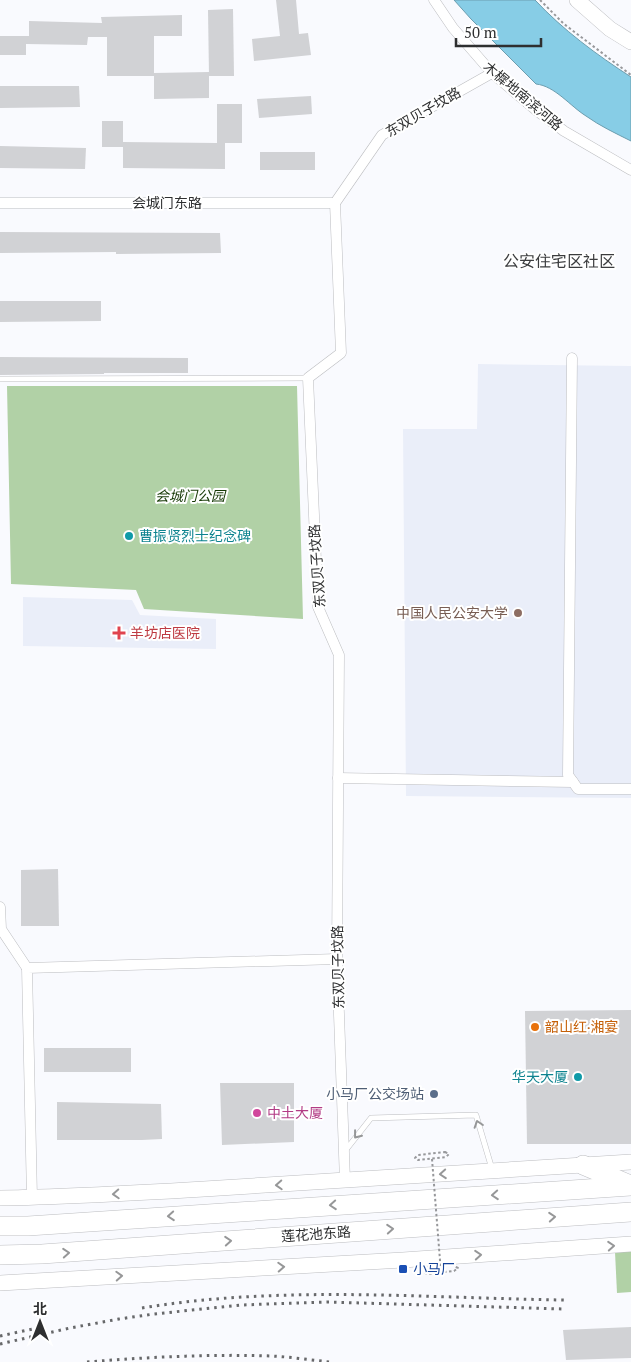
<svg xmlns="http://www.w3.org/2000/svg" width="631" height="1362" viewBox="0 0 631 1362" font-family="'PT Serif','Noto Sans SC',serif">
<style>
.built{fill:#eaeef9}
.green{fill:#b1d1a6}
.water{fill:#87cde6;stroke:#6c9eaf}
.building{fill:#d1d2d5}
.lines{fill:none;stroke-linecap:round;stroke-linejoin:round}
.lane-casing{stroke:#bcbdc0;stroke-width:6}
.street-casing{stroke:#bcbdc0;stroke-width:11}
.secondary-casing{stroke:#bcbdc0;stroke-width:16}
.highway-casing{stroke:#bcbdc0;stroke-width:20}
.path{stroke:#97989b;stroke-width:2;stroke-dasharray:2.5 2.5;stroke-linecap:butt}
.lane{stroke:#fff;stroke-width:5}
.street{stroke:#fff;stroke-width:10}
.secondary{stroke:#fff;stroke-width:15}
.highway{stroke:#fff;stroke-width:19}
.rail{stroke:#67686a;stroke-width:3;stroke-dasharray:2.5 5;stroke-linecap:butt}
.path-bridge{stroke:#97989b;stroke-width:2;stroke-dasharray:2.5 2.5;stroke-linecap:butt}
.oneway{stroke:#969798}
.culture-dot{fill:#0f9aa8;stroke:#fff;stroke-width:2}
.education-dot{fill:#8d6e63;stroke:#fff;stroke-width:2}
.health-dot{fill:#e0444e;stroke:#fff;stroke-width:2}
.food-dot{fill:#e8710a;stroke:#fff;stroke-width:2}
.service-dot{fill:#5c6f8a;stroke:#fff;stroke-width:2}
.hotel-dot{fill:#d1479c;stroke:#fff;stroke-width:2}
.transit-dot{fill:#1a4fb4;stroke:#fff;stroke-width:2}
.labels{text-anchor:middle;stroke-width:4;stroke-linejoin:round;paint-order:stroke}
.street-label{font-size:14px;fill:#2e2f30;stroke:#fff}
.park-label{font-size:14px;font-style:italic;fill:#163905;stroke:#fff}
.culture-label{font-size:14px;fill:#0d838f;stroke:#fff;text-anchor:start}
.education-label{font-size:14px;fill:#785e54;stroke:#fff;text-anchor:end}
.health-label{font-size:14px;fill:#be3a42;stroke:#fff;text-anchor:start}
.food-label{font-size:14px;fill:#c56008;stroke:#fff;text-anchor:start}
.service-label{font-size:14px;fill:#4e5e75;stroke:#fff;text-anchor:end}
.hotel-label{font-size:14px;fill:#b23c85;stroke:#fff;text-anchor:start}
.transit-label{font-size:14px;fill:#164399;stroke:#fff;text-anchor:start}
.quarter-label{font-size:16px;fill:#3b3c3e;stroke:#fff}
</style>
<rect width="100%" height="100%" fill="#f9fafe"/>
<g class="built">
<polygon points="478,364 631,366 631,798 406,796 403,429 477,429"/>
<polygon points="23,597 132,600 140,615 216,619 216,649 23,646"/>
</g>
<g class="green">
<polygon points="7,386 297,386 303,619 144,609 136,590 11,584"/>
<polygon points="631,1251 631,1292 617,1293 615,1252"/>
</g>
<path class="water" d="M 454,0 L 535,0 C 563,30 597,55 631,77 L 631,141 C 615,133 600,126 586,116 C 570,106 555,86 536,84 L 471,19 Z"/>
<g class="building">
<polygon points="276,0 296,0 299,34 308,33 311,55 254,61 252,39 280,36"/>
<polygon points="233,9 234,76 209,76 208,10"/>
<polygon points="182,15 182,36 154,36 154,73 209,72 209,98 154,99 154,76 107,76 107,37 88,37 87,45 26,44 26,55 0,55 0,36 29,36 29,21 102,23 101,17"/>
<polygon points="0,86 79,86 80,107 0,108"/>
<polygon points="311,96 312,114 259,118 257,99"/>
<polygon points="217,104 242,104 242,143 225,143 225,169 123,168 123,142 217,143"/>
<rect x="102" y="121" width="21" height="26"/>
<polygon points="0,146 86,148 85,169 0,168"/>
<rect x="260" y="152" width="55" height="18"/>
<polygon points="0,232 220,233 221,253 116,254 116,252 0,253"/>
<polygon points="0,301 101,301 101,321 0,322"/>
<polygon points="0,357 188,358 188,373 104,373 104,374 0,375"/>
<polygon points="58,869 59,926 21,926 21,870"/>
<polygon points="631,1010 631,1144 527,1144 525,1011"/>
<rect x="44" y="1048" width="87" height="24"/>
<polygon points="220,1083 294,1083 294,1142 222,1145"/>
<polygon points="57,1102 161,1104 162,1139 142,1140 57,1140"/>
<polygon points="631,1327 631,1358 566,1360 563,1330"/>
</g>
<g class="lines">
<defs>
<g id="lane">
<polyline points="0,379 308,378"/>
<polyline points="345,1151 371,1118 476,1115 492,1169"/>
</g>
<g id="street">
<polyline points="434,0 453,28 492,73 536,110 564,131 631,170"/>
<polyline points="0,203 335,203"/>
<polyline points="572,358 568,775 578,789 631,789"/>
<polyline points="338,778 573,782"/>
<polyline points="0,907 1,929 27,968"/>
<polyline points="345,1181 337,959 339,655 318,607 308,378 341,353 335,203 382,135 492,73"/>
<polyline points="32,1198 27,968 337,959"/>
</g>
<g id="secondary">
<polyline points="577,0 610,29 631,42"/>
<path d="M 0,1198 C 68,1197 136,1193 204,1189 C 346,1181 489,1170 631,1162"/>
<polyline points="0,1283 403,1260 631,1244"/>
</g>
<g id="highway">
<polyline points="583,1165 628,1184"/>
<polyline points="0,1226 28,1226 631,1186"/>
<polyline points="0,1255 42,1254 631,1212"/>
</g>
</defs>
<use href="#lane" class="lane-casing"/>
<use href="#street" class="street-casing"/>
<use href="#secondary" class="secondary-casing"/>
<use href="#highway" class="highway-casing"/>
<g class="path">
<polyline points="540,0 564,24 631,75"/>
<polygon points="445,1152 449,1154 446,1157 418,1160 415,1158 418,1155"/>
</g>
<use href="#lane" class="lane"/>
<use href="#street" class="street"/>
<use href="#secondary" class="secondary"/>
<use href="#highway" class="highway"/>
<g class="rail">
<path d="M 142,1308 C 282,1285 423,1298 564,1300"/>
<polyline points="0,1336 42,1327"/>
<polyline points="0,1344 70,1328 119,1319 154,1314 241,1305 327,1302 564,1309"/>
<path d="M 87,1362 C 149,1357 210,1354 272,1356 C 291,1357 311,1360 330,1362"/>
</g>
<g class="path-bridge">
<polyline points="432,1159 441,1273"/>
<polyline points="427,1269 424,1272 427,1274 454,1271 458,1268 454,1266"/>
</g>
</g>
<defs><path id="oneway-chevron" d="M-2-3.5L2.5 0L-2 3.5" fill="none" stroke-width="1.6" stroke-linecap="round" stroke-linejoin="round" transform="scale(1.25)"/></defs>
<g class="oneway">
<use href="#oneway-chevron" transform="translate(478 1124) rotate(-108)"/>
<use href="#oneway-chevron" transform="translate(357 1135) rotate(128)"/>
<use href="#oneway-chevron" transform="translate(443 1174) rotate(176)"/>
<use href="#oneway-chevron" transform="translate(279 1185) rotate(177)"/>
<use href="#oneway-chevron" transform="translate(116 1194) rotate(177)"/>
<use href="#oneway-chevron" transform="translate(495 1195) rotate(176)"/>
<use href="#oneway-chevron" transform="translate(333 1205) rotate(176)"/>
<use href="#oneway-chevron" transform="translate(171 1216) rotate(176)"/>
<use href="#oneway-chevron" transform="translate(552 1217) rotate(-4)"/>
<use href="#oneway-chevron" transform="translate(390 1229) rotate(-4)"/>
<use href="#oneway-chevron" transform="translate(228 1241) rotate(-4)"/>
<use href="#oneway-chevron" transform="translate(611 1246) rotate(-4)"/>
<use href="#oneway-chevron" transform="translate(66 1253) rotate(-4)"/>
<use href="#oneway-chevron" transform="translate(478 1255) rotate(-4)"/>
<use href="#oneway-chevron" transform="translate(281 1267) rotate(-3)"/>
<use href="#oneway-chevron" transform="translate(119 1276) rotate(-3)"/>
</g>
<g class="culture-dot">
<circle cx="129" cy="536" r="5"/>
<circle cx="578" cy="1077" r="5"/>
</g>
<circle class="education-dot" cx="518" cy="613" r="5"/>
<path class="health-dot" d="M116.5 625.5h5v5h5v5h-5v5h-5v-5h-5v-5h5z"/>
<circle class="food-dot" cx="535" cy="1027" r="5"/>
<circle class="service-dot" cx="434" cy="1094" r="5"/>
<circle class="hotel-dot" cx="257" cy="1113" r="5"/>
<rect class="transit-dot" x="398" y="1264" width="10" height="10" rx="2.5"/>
<g class="labels">
<g class="street-label">
<text transform="translate(523 96) rotate(40)" y="5">木樨地南滨河路</text>
<text transform="translate(423 112) rotate(-30)" y="5">东双贝子坟路</text>
<text x="167" y="208">会城门东路</text>
<text transform="translate(317 566) rotate(-94)" y="5">东双贝子坟路</text>
<text transform="translate(338 967) rotate(-91)" y="5">东双贝子坟路</text>
<text transform="translate(316 1234) rotate(-4)" y="5">莲花池东路</text>
</g>
<g class="park-label">
<text x="190" y="501">会城门公园</text>
</g>
<g class="culture-label">
<text x="139" y="541">曹振贤烈士纪念碑</text>
<text x="568" y="1082" text-anchor="end">华天大厦</text>
</g>
<g class="education-label">
<text x="508" y="618">中国人民公安大学</text>
</g>
<g class="health-label">
<text x="130" y="638">羊坊店医院</text>
</g>
<g class="food-label">
<text x="545" y="1032">韶山红·湘宴</text>
</g>
<g class="service-label">
<text x="424" y="1099">小马厂公交场站</text>
</g>
<g class="hotel-label">
<text x="267" y="1118">中土大厦</text>
</g>
<g class="transit-label">
<text x="413" y="1274">小马厂</text>
</g>
<g class="quarter-label">
<text x="559" y="267">公安住宅区社区</text>
</g>
</g>
<g transform="translate(40 1322)" stroke="#ffffff" stroke-width="4" paint-order="stroke">
<path d="M0-4L9 19L0 12L-9 19Z" fill="#2e2f30"/>
<text y="-8" font-size="14" font-weight="bold" text-anchor="middle" fill="#2e2f30">北</text>
</g>
<path d="M456 38v8h85v-8" fill="none" stroke="#2e2f30" stroke-width="2.5"/>
<text x="464" y="38" font-size="15" fill="#2e2f30" stroke="#ffffff" stroke-width="4" paint-order="stroke">50 m</text>
</svg>
